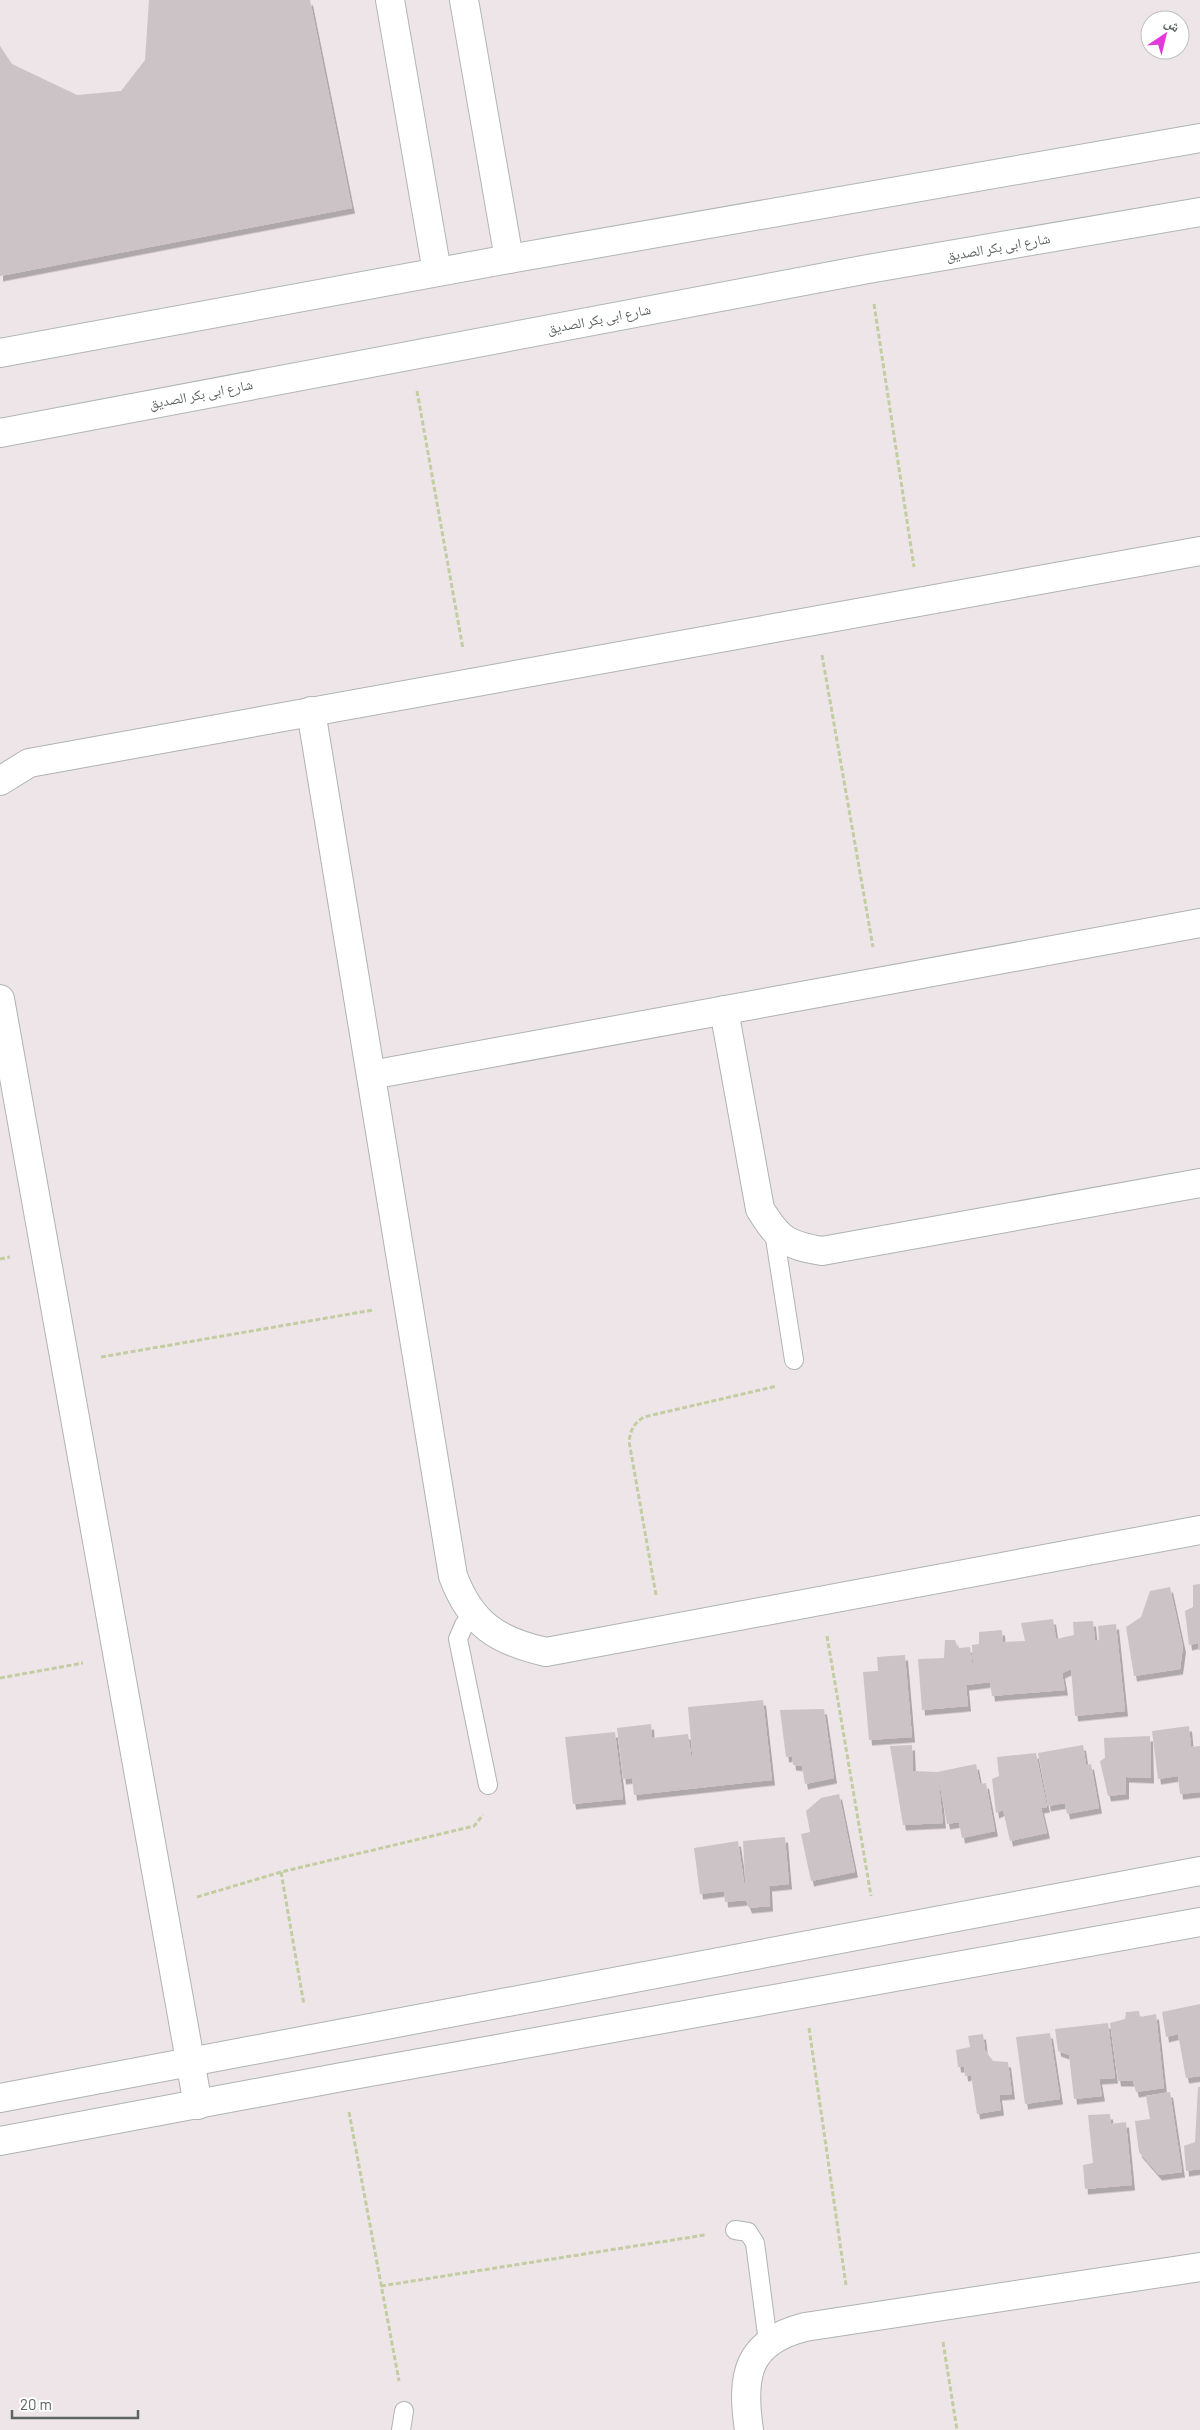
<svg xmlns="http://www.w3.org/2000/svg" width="1200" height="2430" viewBox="0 0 1200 2430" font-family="Barlow,'Noto Naskh Arabic',sans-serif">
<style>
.building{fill:#ccc3c7;filter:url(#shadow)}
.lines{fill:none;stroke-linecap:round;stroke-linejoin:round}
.lane-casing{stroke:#aeb4b2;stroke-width:20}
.street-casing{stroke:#aeb4b2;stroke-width:30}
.secondary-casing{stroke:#afb7b4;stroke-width:30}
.path{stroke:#c2cda1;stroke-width:3;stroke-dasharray:5 2.5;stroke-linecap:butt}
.lane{stroke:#fff;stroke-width:18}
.street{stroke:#fff;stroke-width:28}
.secondary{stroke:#fff;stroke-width:28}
.labels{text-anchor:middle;stroke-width:4;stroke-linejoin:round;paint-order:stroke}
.street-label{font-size:14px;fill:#5d6561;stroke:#fff}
</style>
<defs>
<filter id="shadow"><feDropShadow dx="3" dy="5.5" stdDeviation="0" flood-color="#0004"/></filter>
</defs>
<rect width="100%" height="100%" fill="#eee5e8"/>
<g class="building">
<polygon points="149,0 310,0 352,208 0,276 0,46 12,64 77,95 121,91 145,60"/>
<polygon points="1200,1584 1200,1650 1199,1650 1198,1643 1189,1645 1185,1611 1193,1607 1193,1585"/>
<polygon points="1170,1587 1183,1647 1180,1669 1134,1676 1126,1627 1141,1617 1150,1591"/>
<polygon points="1053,1619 1056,1639 1074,1635 1073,1622 1093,1621 1095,1641 1099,1640 1098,1626 1116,1624 1125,1711 1075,1716 1071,1669 1062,1673 1065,1690 992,1696 990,1682 975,1684 966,1685 968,1706 922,1710 918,1659 944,1658 945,1640 955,1640 958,1648 970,1647 974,1677 972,1645 979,1644 979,1632 1002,1630 1003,1642 1025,1641 1021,1623"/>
<polygon points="905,1655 912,1737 869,1740 863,1672 878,1671 877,1657"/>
<polygon points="763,1700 772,1780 634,1795 632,1778 623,1779 617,1728 651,1724 652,1738 688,1734 694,1775 688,1707"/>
<polygon points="824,1709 834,1778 805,1784 802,1766 793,1765 792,1756 786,1757 780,1710"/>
<polygon points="1189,1726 1191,1747 1200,1746 1200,1792 1180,1794 1178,1776 1158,1779 1152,1731"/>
<polygon points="615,1732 623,1799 573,1804 565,1737"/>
<polygon points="1150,1736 1151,1778 1126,1777 1126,1794 1108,1796 1100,1761 1105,1758 1104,1738"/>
<polygon points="912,1745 913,1771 937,1772 976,1764 980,1784 986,1783 995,1831 962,1838 959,1822 947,1824 938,1775 943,1823 903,1825 890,1746"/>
<polygon points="1083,1745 1086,1765 1091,1764 1099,1808 1067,1814 1065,1803 1048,1806 1038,1753"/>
<polygon points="1036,1753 1047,1807 1041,1808 1047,1833 1010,1841 1003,1810 996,1813 992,1779 999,1776 997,1757"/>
<polygon points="839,1794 855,1872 811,1881 801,1834 810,1832 806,1811 821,1798"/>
<polygon points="785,1837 789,1884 769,1886 770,1906 749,1908 746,1900 725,1902 724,1891 700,1894 694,1848 738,1841 746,1896 743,1841"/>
<polygon points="1200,2004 1200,2076 1186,2078 1178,2034 1166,2037 1162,2012"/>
<polygon points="1139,2011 1140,2017 1156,2014 1164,2088 1136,2092 1133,2081 1118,2081 1110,2023 1125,2019 1126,2012"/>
<polygon points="1108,2023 1115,2078 1099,2079 1102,2096 1074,2099 1069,2055 1058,2051 1055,2029"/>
<polygon points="1050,2033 1060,2099 1025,2104 1016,2037"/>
<polygon points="983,2034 985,2050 993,2061 1008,2062 1012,2094 999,2095 1001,2110 977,2114 971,2075 965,2076 964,2067 958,2067 956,2050 970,2047 968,2036"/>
<polygon points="1198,2087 1200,2087 1200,2169 1186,2171 1184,2146 1195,2142"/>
<polygon points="1170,2092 1182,2172 1159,2175 1139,2152 1135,2121 1150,2119 1146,2096"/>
<polygon points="1110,2114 1111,2124 1126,2122 1132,2185 1085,2189 1083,2165 1093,2163 1088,2115"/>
</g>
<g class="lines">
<defs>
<g id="lane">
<polyline points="774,1232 794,1360"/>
<polyline points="473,1614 464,1625 458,1639 488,1785"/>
<polyline points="735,2230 748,2232 755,2243 768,2342"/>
<polyline points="401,2430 404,2411"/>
</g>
<g id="street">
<path d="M 311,711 L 453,1576 C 471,1624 497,1641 546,1652 L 1200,1530"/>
<polyline points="0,781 29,763 1200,551"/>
<polyline points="0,999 198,2105"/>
<path d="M 724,1010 L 760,1209 C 779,1240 787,1245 822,1251 L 1200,1183"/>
<polyline points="371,1075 1200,923"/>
<polyline points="0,2098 1200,1871"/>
<polyline points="0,2141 342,2077 1200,1922"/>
<path d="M 749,2430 C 741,2376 746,2342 805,2327 L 1200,2267"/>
</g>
<g id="secondary">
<polyline points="390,0 437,272"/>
<polyline points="464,0 509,259"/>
<polyline points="0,353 509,259 1200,138"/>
<polyline points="0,433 868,269 1200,212"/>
</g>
</defs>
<use href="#lane" class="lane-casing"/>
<use href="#street" class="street-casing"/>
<use href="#secondary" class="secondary-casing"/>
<g class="path">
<polyline points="874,304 914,567"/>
<polyline points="417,391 463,649"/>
<polyline points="822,655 873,947"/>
<polyline points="0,1259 10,1257"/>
<polyline points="101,1357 373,1310"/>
<path d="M 656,1595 L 629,1441 C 631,1429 634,1423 644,1417 L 777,1386"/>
<polyline points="827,1636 871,1896"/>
<polyline points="0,1678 83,1663"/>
<polyline points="281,1872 304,2005"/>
<polyline points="197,1897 281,1872 474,1826 483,1815"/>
<polyline points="809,2028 846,2285"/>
<polyline points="349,2112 399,2381"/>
<polyline points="381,2286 705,2235"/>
<polyline points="943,2342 957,2430"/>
</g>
<use href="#lane" class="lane"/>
<use href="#street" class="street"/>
<use href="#secondary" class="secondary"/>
</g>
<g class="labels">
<g class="street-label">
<text transform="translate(998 247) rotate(-10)" y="5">شارع ابى بكر الصديق</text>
<text transform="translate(599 319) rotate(-11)" y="5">شارع ابى بكر الصديق</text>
<text transform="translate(201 394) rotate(-11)" y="5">شارع ابى بكر الصديق</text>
</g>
</g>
<g transform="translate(1165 35) rotate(35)"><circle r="24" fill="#ffffff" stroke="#bec1c0"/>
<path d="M0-4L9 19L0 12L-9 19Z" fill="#e03ada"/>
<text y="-8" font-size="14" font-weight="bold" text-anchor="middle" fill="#5d6561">ش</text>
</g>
<path d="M12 2410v8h126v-8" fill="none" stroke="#5d6561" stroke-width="2.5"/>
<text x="20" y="2410" font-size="15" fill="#5d6561" stroke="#ffffff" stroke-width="4" paint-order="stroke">20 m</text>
</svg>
